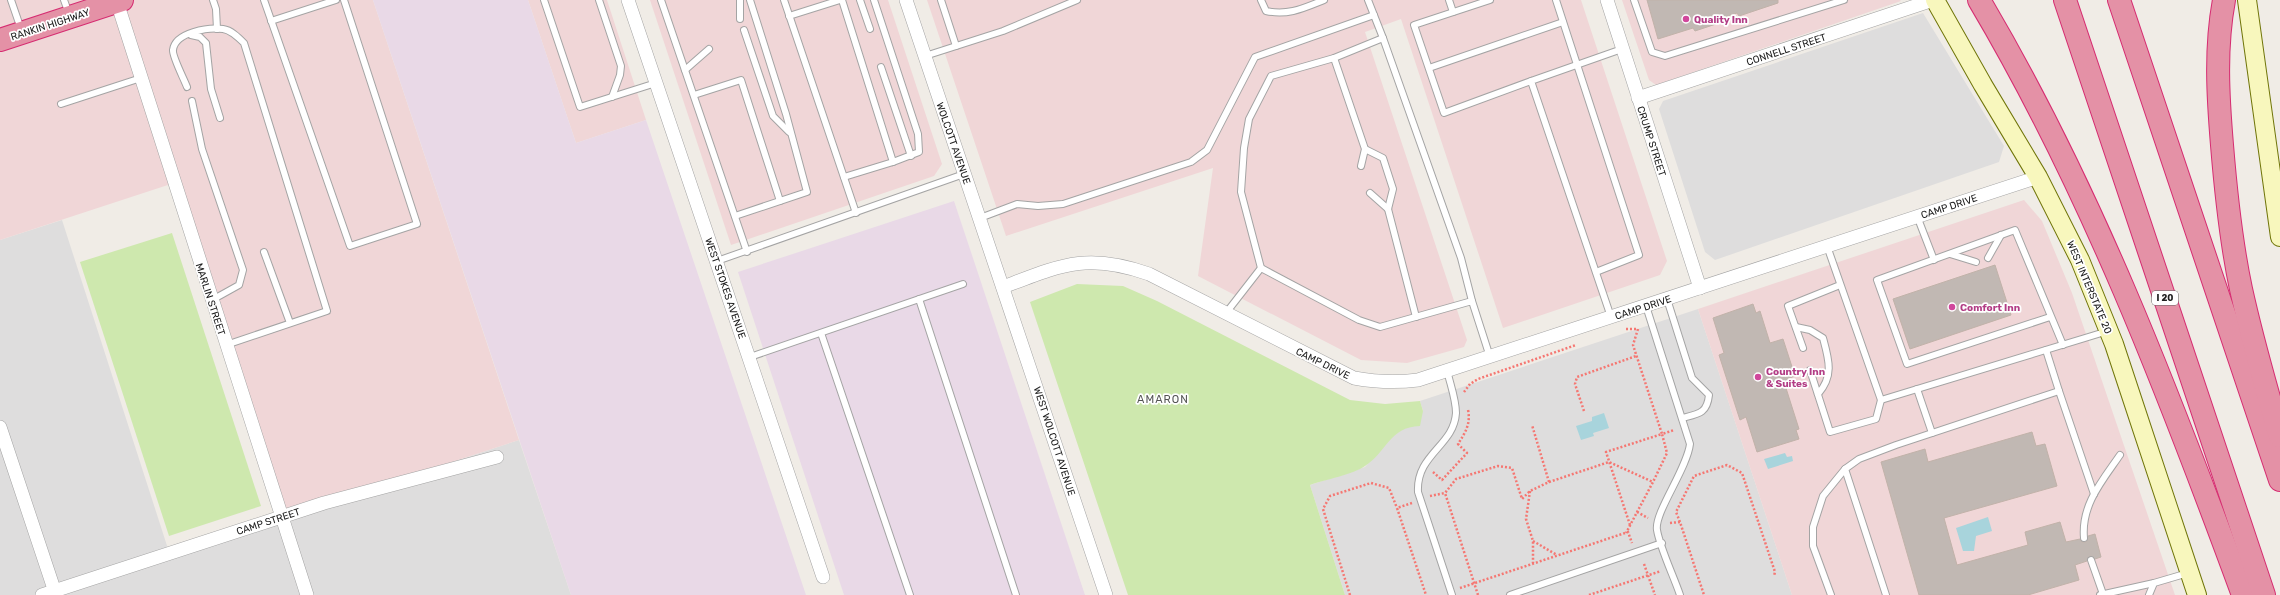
<svg xmlns="http://www.w3.org/2000/svg" width="2280" height="595" viewBox="0 0 2280 595" font-family="Rubik,sans-serif">
<style>
.residential{fill:#dedddd}
.commercial{fill:#f0d6d7}
.industrial{fill:#e9d9e7}
.grass{fill:#cee8ae}
.water{fill:#a8d4dc}
.building{fill:#c1b8b3;stroke:#c1b2a9}
.lines{fill:none;stroke-linecap:round;stroke-linejoin:round}
.lane-casing{stroke:#a4a4a4;stroke-width:8}
.street-casing{stroke:#a4a4a4;stroke-width:14}
.secondary-casing{stroke:#707509;stroke-width:20}
.highway-casing{stroke:#d62c71;stroke-width:24}
.path{stroke:#f57772;stroke-width:2.5;stroke-dasharray:2 2;stroke-linecap:butt}
.lane{stroke:#fff;stroke-width:6}
.street{stroke:#fff;stroke-width:13}
.secondary{stroke:#f8f7bd;stroke-width:18}
.highway{stroke:#e491a6;stroke-width:22}
.hotel-dot{fill:#d1479c;stroke:#fff;stroke-width:1.5}
.labels{text-anchor:middle;stroke-width:3.5;stroke-linejoin:round;paint-order:stroke}
.shield{fill:#fff;stroke:#636363;stroke-width:1}
.shield-label{font-size:9px;font-weight:bold;fill:#202020}
.hotel-label{font-size:10px;font-weight:bold;fill:#b23c85;stroke:#fff;text-anchor:start}
.street-label{font-size:10px;fill:#202020;stroke:#fff}
.neighbourhood-label{font-size:11px;letter-spacing:1px;fill:#535353;stroke:#fff}
</style>
<rect width="100%" height="100%" fill="#f0ece6"/>
<g class="residential">
<polygon points="1923,13 2004,146 1999,162 1715,260 1705,252 1659,109 1663,101"/>
<polygon points="62,220 170,555 519,440 571,595 0,595 0,240"/>
<polygon points="1698,309 1792,595 1345,595 1310,485 1365,467 1393,436 1407,426 1423,411 1420,401"/>
</g>
<g class="commercial">
<polygon points="0,0 373,0 519,440 287,516 177,182 0,240"/>
<polygon points="528,0 607,0 646,120 576,143"/>
<polygon points="650,0 888,0 942,164 934,176 731,245"/>
<polygon points="927,0 1581,0 1667,261 1660,275 1503,328 1401,19 1365,32 1467,340 1464,347 1407,363 1361,360 1198,276 1213,168 1006,236"/>
<polygon points="1622,0 1900,0 1901,1 1656,85 1649,80"/>
<polygon points="2024,200 2042,221 2072,293 2175,595 1792,595 1698,309"/>
</g>
<g class="industrial">
<polygon points="373,0 528,0 576,143 646,120 806,595 571,595"/>
<polygon points="954,201 1085,595 844,595 738,272"/>
</g>
<g class="grass">
<polygon points="172,233 261,506 169,536 80,262"/>
<path d="M 1077,284 L 1123,286 L 1157,301 L 1350,400 L 1385,404 L 1420,401 L 1423,411 L 1420,426 C 1389,427 1387,452 1365,466 C 1354,474 1324,480 1310,485 L 1345,595 L 1128,595 L 1030,302 Z"/>
</g>
<g class="water">
<polygon points="1604,413 1609,428 1593,433 1594,436 1581,440 1576,426 1592,421 1592,417"/>
<polygon points="1785,453 1787,457 1792,456 1793,461 1768,469 1764,459"/>
<polygon points="1988,517 1992,531 1976,536 1974,551 1963,551 1956,528"/>
</g>
<g class="building">
<polygon points="1647,0 1778,0 1778,3 1739,16 1737,13 1715,20 1716,24 1695,31 1693,28 1658,39"/>
<polygon points="1995,265 2011,315 1910,349 1893,299"/>
<polygon points="1753,304 1756,313 1760,311 1770,343 1783,339 1795,376 1787,379 1789,384 1785,385 1799,429 1796,430 1799,439 1757,452 1746,417 1740,420 1719,355 1724,353 1713,318"/>
<polygon points="2032,432 2036,446 2045,444 2057,486 1944,518 1957,565 2028,545 2025,532 2060,522 2066,542 2080,539 2082,542 2086,542 2088,536 2095,534 2101,557 2095,559 2090,556 2087,561 2075,565 2079,580 2028,595 1919,595 1881,462 1925,449 1928,462"/>
</g>
<g class="lines">
<defs>
<g id="lane">
<polyline points="11,0 21,29"/>
<polyline points="64,0 69,14"/>
<polyline points="213,0 216,9 217,29"/>
<polyline points="264,0 350,246 417,224 344,0"/>
<polyline points="544,0 580,107 656,83"/>
<polyline points="599,0 621,66 620,75 612,97"/>
<polyline points="661,0 747,252"/>
<polyline points="740,0 740,19"/>
<polyline points="784,0 856,213"/>
<polyline points="842,0 893,162 844,177"/>
<polyline points="860,0 870,29"/>
<polyline points="874,0 918,134 919,152 893,162"/>
<polyline points="941,0 956,46"/>
<path d="M 1261,0 L 1266,11 C 1288,16 1304,8 1324,0"/>
<polyline points="1368,0 1383,38"/>
<polyline points="1449,0 1453,12"/>
<polyline points="1490,0 1414,25 1444,113 1531,81"/>
<polyline points="1556,0 1639,255 1596,272"/>
<polyline points="1634,0 1652,52 1665,56 1844,0"/>
<polyline points="789,16 840,0"/>
<polyline points="271,21 336,0"/>
<polyline points="744,30 773,116 789,132"/>
<polyline points="191,35 200,37 206,43 211,89 220,118"/>
<polyline points="925,56 1003,31 1077,0"/>
<polyline points="1334,58 1365,149 1383,158 1393,189 1388,209 1416,317"/>
<polyline points="881,67 911,156"/>
<polyline points="1429,68 1563,22"/>
<polyline points="685,70 709,49"/>
<path d="M 187,87 C 184,79 172,56 173,50 C 175,32 209,27 223,29 C 231,30 238,37 244,43 L 327,311 L 226,345"/>
<polyline points="694,95 741,80 780,201"/>
<polyline points="192,101 202,149 243,270 239,285 212,300"/>
<polyline points="61,104 141,78"/>
<polyline points="1361,166 1365,149"/>
<polyline points="1370,193 1388,209"/>
<polyline points="735,216 807,192 786,114 750,0"/>
<polyline points="1917,216 1934,260"/>
<polyline points="980,218 1017,204 1038,206 1063,204 1191,162 1207,150 1255,57 1374,15"/>
<polyline points="1827,246 1881,400 2108,331"/>
<polyline points="264,252 290,323"/>
<polyline points="1950,254 1976,262"/>
<polyline points="1988,258 2001,235"/>
<polyline points="717,261 964,174"/>
<polyline points="1261,268 1241,192 1244,148 1249,119 1271,76 1334,58 1383,38 1461,258 1472,301"/>
<polyline points="919,299 1016,595"/>
<path d="M 1667,299 L 1692,378 L 1709,395 C 1707,414 1698,414 1682,418"/>
<path d="M 1646,306 L 1690,444 C 1687,469 1654,513 1657,530 C 1660,548 1674,577 1680,595"/>
<polyline points="1226,313 1261,268 1359,320 1380,327 1472,301 1490,357"/>
<polyline points="1611,317 1531,81 1622,49"/>
<polyline points="2050,317 1907,364 1877,280 2015,230 2063,345"/>
<path d="M 1796,327 L 1810,330 L 1823,338 C 1829,360 1834,376 1818,394"/>
<polyline points="821,333 910,595"/>
<polyline points="1803,348 1788,306 1840,285"/>
<polyline points="2046,350 2059,391"/>
<polyline points="750,357 963,284"/>
<path d="M 1447,370 C 1450,384 1456,399 1456,413 C 1454,446 1416,454 1418,492 L 1452,595"/>
<polyline points="1810,370 1830,432 1876,419 1881,400"/>
<polyline points="1917,389 1932,433"/>
<path d="M 2084,538 C 2081,505 2102,481 2120,455"/>
<polyline points="2091,560 2103,594"/>
<polyline points="1510,595 1662,543"/>
<polyline points="1831,595 1813,546 1813,527 1823,496 1845,469"/>
<polyline points="1886,595 1845,469 1859,459 1896,445 2059,391 2094,494"/>
<polyline points="2100,595 2154,583"/>
<polyline points="2149,595 2154,583 2188,573"/>
</g>
<g id="street">
<polyline points="628,0 823,577"/>
<polyline points="906,0 1106,595"/>
<polyline points="1607,0 1700,288"/>
<polyline points="117,2 307,595"/>
<polyline points="1638,98 1933,0"/>
<path d="M 1003,287 C 1061,265 1087,252 1149,274 L 1354,378 C 1376,382 1395,383 1418,380 L 2038,177"/>
<polyline points="0,427 56,595"/>
<polyline points="42,595 324,503 497,457"/>
</g>
<g id="secondary">
<polyline points="1935,0 1983,85 2038,177 2080,260 2114,344 2197,595"/>
<polyline points="2247,0 2280,237"/>
</g>
<g id="highway">
<path d="M 1979,0 C 2090,187 2168,391 2243,595"/>
<polyline points="2065,0 2264,595"/>
<polyline points="2119,0 2280,480"/>
<path d="M 2224,0 C 2215,48 2218,97 2222,145 C 2226,194 2231,242 2241,289 C 2252,339 2266,388 2280,436"/>
<polyline points="0,40 122,0"/>
</g>
</defs>
<use href="#lane" class="lane-casing"/>
<use href="#street" class="street-casing"/>
<use href="#secondary" class="secondary-casing"/>
<use href="#highway" class="highway-casing"/>
<g class="path">
<polyline points="1626,329 1638,329 1633,345 1662,434 1674,430"/>
<polyline points="1464,392 1470,384 1478,379 1576,345"/>
<polyline points="1584,411 1575,384 1577,377 1636,356"/>
<path d="M 1433,472 L 1442,480 L 1467,453 L 1458,444 C 1465,433 1471,424 1468,410"/>
<polyline points="1549,482 1609,462 1653,482 1626,533"/>
<polyline points="1530,491 1526,519 1533,541 1533,563"/>
<polyline points="1430,496 1445,493"/>
<polyline points="1412,503 1397,508 1426,595"/>
<polyline points="1637,512 1648,518"/>
<polyline points="1680,522 1676,512 1694,476 1727,465 1742,473 1775,572 1774,576"/>
<polyline points="1670,523 1680,522 1704,595"/>
<polyline points="1630,525 1606,452 1662,434 1667,453 1653,482"/>
<polyline points="1533,541 1557,555"/>
<polyline points="1644,564 1655,595"/>
<polyline points="1460,588 1628,532 1632,543"/>
<polyline points="1350,595 1323,509 1330,496 1371,483 1389,488 1397,508"/>
<polyline points="1478,595 1445,493 1456,479 1498,466 1512,468 1522,499 1530,491 1549,482 1532,425"/>
<polyline points="1589,595 1661,571"/>
</g>
<use href="#lane" class="lane"/>
<use href="#street" class="street"/>
<use href="#secondary" class="secondary"/>
<use href="#highway" class="highway"/>
</g>
<g class="hotel-dot">
<circle cx="1686" cy="19" r="4"/>
<circle cx="1952" cy="307" r="4"/>
<circle cx="1758" cy="377" r="4"/>
</g>
<g class="labels">
<rect class="shield" x="2152" y="291" width="26" height="14" rx="3"/>
<g class="shield-label">
<text x="2165" y="301">I 20</text>
</g>
<g class="hotel-label">
<text x="1694" y="23">Quality Inn</text>
<text x="1960" y="311">Comfort Inn</text>
<text x="1766" y="375">Country Inn<tspan x="1766" dy="12">&amp; Suites</tspan></text>
</g>
<g class="street-label">
<text transform="translate(50 24) rotate(-18)" y="4">RANKIN HIGHWAY</text>
<text transform="translate(1786 49) rotate(-18)" y="4">CONNELL STREET</text>
<text transform="translate(1652 141) rotate(72)" y="4">CRUMP STREET</text>
<text transform="translate(954 143) rotate(71)" y="4">WOLCOTT AVENUE</text>
<text transform="translate(1949 206) rotate(-18)" y="4">CAMP DRIVE</text>
<text transform="translate(2090 287) rotate(67)" y="4">WEST INTERSTATE 20</text>
<text transform="translate(726 288) rotate(71)" y="4">WEST STOKES AVENUE</text>
<text transform="translate(211 299) rotate(72)" y="4">MARLIN STREET</text>
<text transform="translate(1643 307) rotate(-18)" y="4">CAMP DRIVE</text>
<text transform="translate(1323 363) rotate(26)" y="4">CAMP DRIVE</text>
<text transform="translate(1055 441) rotate(72)" y="4">WEST WOLCOTT AVENUE</text>
<text transform="translate(268 521) rotate(-18)" y="4">CAMP STREET</text>
</g>
<g class="neighbourhood-label">
<text x="1163" y="403">AMARON</text>
</g>
</g>
</svg>
